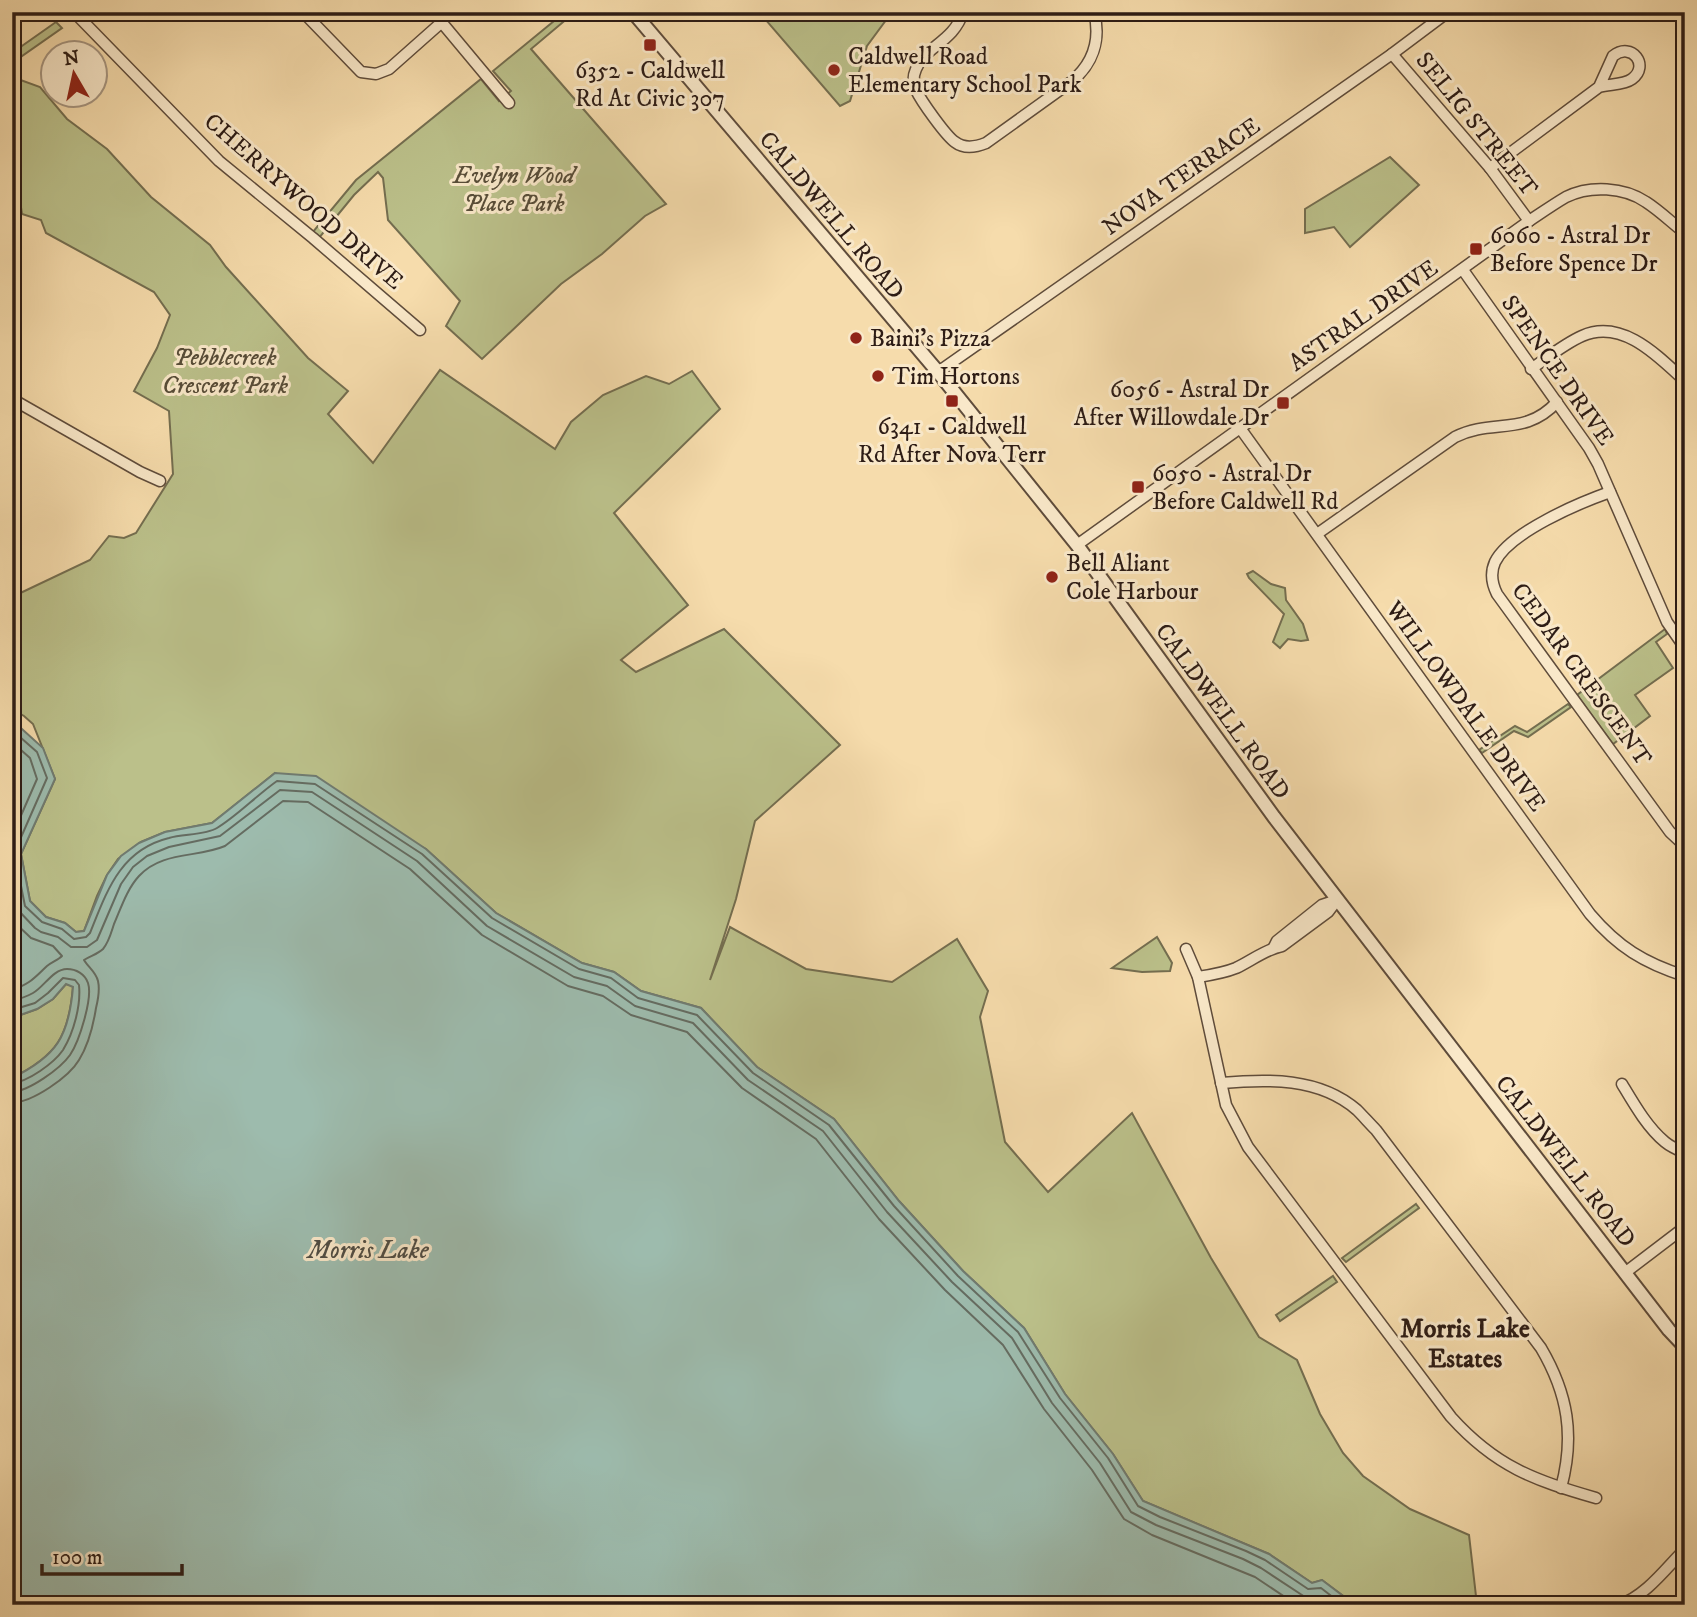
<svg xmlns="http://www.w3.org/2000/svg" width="1697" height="1617" viewBox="0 0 1697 1617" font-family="'IM FELL DW Pica',serif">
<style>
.green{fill:#bbc08a;stroke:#746e50;stroke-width:2}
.water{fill:#9dbbad;stroke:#707b70;stroke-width:2}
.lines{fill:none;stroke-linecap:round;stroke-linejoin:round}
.shore{stroke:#656c61;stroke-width:2}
.minor-casing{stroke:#5f4c3b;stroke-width:13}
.tertiary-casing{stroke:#5f4c3b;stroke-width:16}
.minor{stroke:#f9e8c9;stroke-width:10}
.tertiary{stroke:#f9e8c9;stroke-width:12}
.poi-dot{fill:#8f2418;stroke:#f9e8c9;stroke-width:2.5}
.labels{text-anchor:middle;stroke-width:6;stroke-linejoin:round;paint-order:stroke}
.poi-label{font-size:24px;fill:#2d1c15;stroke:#f9e8c9;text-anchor:start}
.street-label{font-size:24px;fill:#2d1c15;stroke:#f9e8c9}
.park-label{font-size:24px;font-style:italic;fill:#584d38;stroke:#f9e8c9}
.water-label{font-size:26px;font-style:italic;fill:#4f4c43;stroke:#f9e8c9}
.neighbourhood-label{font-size:26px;font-weight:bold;fill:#2d1c15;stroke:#f9e8c9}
</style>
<rect width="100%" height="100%" fill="#f6dcac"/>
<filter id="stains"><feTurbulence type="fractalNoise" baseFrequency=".00286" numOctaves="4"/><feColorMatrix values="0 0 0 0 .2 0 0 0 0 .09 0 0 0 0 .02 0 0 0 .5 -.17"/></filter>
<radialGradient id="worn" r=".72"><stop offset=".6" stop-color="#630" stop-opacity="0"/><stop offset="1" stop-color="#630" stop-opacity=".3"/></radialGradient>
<g class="green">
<polygon points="565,12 575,12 531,49 666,204 645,216 602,254 561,284 482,359 446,326 460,301 388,220 383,178 378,172 354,195 319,238 312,233 356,180 481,79 499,101 511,91 493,71"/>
<polygon points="759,12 892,12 867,46 850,101 840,106"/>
<polygon points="56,22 62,28 12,63 12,53"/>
<polygon points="15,78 40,87 67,119 107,149 151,197 210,245 226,267 308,358 348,391 328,414 373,463 440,370 555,449 571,422 603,395 646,376 669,384 692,371 720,409 614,513 688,605 621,660 636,672 724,629 840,745 755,821 736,899 710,980 730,927 806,969 892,982 957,939 988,991 980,1017 1005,1142 1048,1192 1132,1113 1211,1258 1259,1337 1297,1360 1320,1414 1343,1453 1363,1476 1410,1509 1469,1535 1477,1605 1360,1605 1350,1601 1322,1580 1312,1583 1269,1554 1143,1501 1113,1454 1065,1394 1024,1328 963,1271 899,1201 834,1119 757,1067 701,1008 641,991 614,972 582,963 496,913 426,849 275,773 212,823 165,832 141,842 118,859 107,875 97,896 84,931 76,932 65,923 46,917 30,901 21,854 55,779 33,724 24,716 12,709 12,597 90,560 109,536 124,538 136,533 173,474 169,411 134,391 157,348 170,315 154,292 46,233 41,220 22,214 16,175 12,170 12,80"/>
<polygon points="1390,157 1419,185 1350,247 1334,227 1305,233 1305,209"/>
<polygon points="1253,571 1271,584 1285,588 1286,600 1303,624 1308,640 1301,641 1288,639 1280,648 1273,642 1284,614 1249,578 1247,574"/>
<polygon points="1665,629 1667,634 1656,642 1673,668 1635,695 1650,716 1613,744 1577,695"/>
<polygon points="1568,704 1571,707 1528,737 1514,731 1482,753 1479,750 1515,726 1527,732"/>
<polygon points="1157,937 1172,963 1170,971 1142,972 1112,968"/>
<path d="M 66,984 L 73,986 C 69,1036 57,1056 12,1078 L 12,1018 L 37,1009 L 53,999 Z"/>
<polygon points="1416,1204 1419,1208 1346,1262 1342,1258"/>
<polygon points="1333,1276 1337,1282 1280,1321 1276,1315"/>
</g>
<path class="water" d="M 12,720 L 43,748 L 55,779 L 21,854 L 30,901 L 46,917 L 65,923 L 76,932 L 84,931 L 107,875 L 121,856 L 139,843 L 165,832 L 212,823 L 275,773 L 316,776 L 426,849 L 496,913 L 582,963 L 614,972 L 641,991 L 701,1008 L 757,1067 L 834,1119 L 899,1201 L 963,1271 L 1024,1328 L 1065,1394 L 1113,1454 L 1143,1501 L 1269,1554 L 1312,1583 L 1322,1580 L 1350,1601 L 1360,1605 L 12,1605 L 12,1078 C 57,1056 69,1036 73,987 L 66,984 L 53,999 L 37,1009 L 12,1018 Z"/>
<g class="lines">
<g class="shore">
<path d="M 12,730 L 37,752 L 47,778 L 15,851 L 15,856 L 25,906 L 42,922 L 62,929 L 74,939 L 86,937 L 90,933 C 107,891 120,850 169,838 C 183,834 206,835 217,828 C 237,816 257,795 277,781 L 315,784 L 422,854 L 492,918 L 579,969 L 611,978 L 638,998 L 697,1015 L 753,1073 L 829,1125 L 894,1206 L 958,1276 L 1018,1332 L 1060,1398 L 1108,1458 L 1138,1506 L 1160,1517 L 1246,1551 L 1265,1560 L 1308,1589 L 1321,1588 L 1343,1605"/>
<polyline points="12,742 30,758 37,779 12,836"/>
<polyline points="12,890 17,909 35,928 41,932 58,937 71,947 87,947 97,940 121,884 133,867 147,856 169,847 220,836 280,790 312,792 417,861 487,926 574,977 607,986 635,1006 693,1023 748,1080 823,1131 887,1212 952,1282 1012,1338 1052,1403 1100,1463 1131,1512 1156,1525 1243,1559 1261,1568 1305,1597 1319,1598 1328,1605"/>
<path d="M 12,920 L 31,938 L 53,946 L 62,956 C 58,960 52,962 47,966 C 34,978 30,984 12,990"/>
<path d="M 12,1001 C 19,999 26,997 33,993 C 44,987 53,969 67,969 C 76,969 85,974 88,983 C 93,998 79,1042 70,1055 C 60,1069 29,1091 12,1092"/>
<path d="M 12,1010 L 35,1003 L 48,993 L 63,978 L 75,980 L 79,985 C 81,1005 74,1032 63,1050 C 54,1063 28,1082 12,1083"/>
<path d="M 12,1103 C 33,1102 69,1077 79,1060 C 89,1044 93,1027 96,1008 C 98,1000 100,990 98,981 C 96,972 88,967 84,960 C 90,956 98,954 103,949 C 109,942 111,933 114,924 C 121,908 127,889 139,876 C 162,851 197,858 225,846 L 283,801 L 308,802 L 410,869 L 482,935 L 568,986 L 603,996 L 631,1015 L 687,1032 L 742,1088 L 816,1139 L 879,1219 L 945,1290 L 1003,1345 L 1044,1409 L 1092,1470 L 1124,1519 L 1152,1535 L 1255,1577 L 1297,1605"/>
</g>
<defs>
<g id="minor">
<polyline points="74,12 219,161 313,238 420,330"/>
<polyline points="303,12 361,72 376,74 389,69 442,22"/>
<polyline points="433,12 509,103"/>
<path d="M 963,12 C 954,42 924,47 916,69 C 913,76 913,84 916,90 C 921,101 946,136 955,142 C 964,149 976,147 986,143 L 1071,82 C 1093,64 1101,40 1094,12"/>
<polyline points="1392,54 1490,168 1529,221"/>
<path d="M 1490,168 L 1599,87 C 1610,84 1624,85 1632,79 C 1650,66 1632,41 1613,56 L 1599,87"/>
<polyline points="1463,270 1589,448 1598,464 1667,622 1685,648"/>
<path d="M 1531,369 C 1547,358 1564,344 1582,336 C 1622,318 1658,356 1685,381"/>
<polyline points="938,372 1392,54 1448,12"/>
<polyline points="12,399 140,472 160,481"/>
<path d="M 1240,428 L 1590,914 C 1618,947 1644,963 1685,976"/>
<path d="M 1610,492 C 1579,503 1510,532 1495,562 C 1490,573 1492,584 1497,594 L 1670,832 L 1685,846"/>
<path d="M 1317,534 L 1455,437 C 1492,418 1525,437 1557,402"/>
<path d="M 1077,545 L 1529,221 C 1541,213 1554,204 1566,197 C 1590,185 1624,187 1646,202 C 1660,211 1672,223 1685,233"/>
<polyline points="1274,947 1277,941 1322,905 1337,900"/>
<path d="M 1186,949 L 1198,977 L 1226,1105 L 1248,1147 L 1451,1417 C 1496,1467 1534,1480 1596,1498"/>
<path d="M 1198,977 C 1211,975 1224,973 1236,968 C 1251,961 1266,949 1282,946 L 1328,912 L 1337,900"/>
<path d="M 1221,1083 C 1267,1079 1319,1077 1357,1110 C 1363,1116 1370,1124 1376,1130 L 1541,1348 C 1568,1394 1575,1436 1561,1488"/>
<path d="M 1622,1084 C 1634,1104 1647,1127 1665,1142 C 1671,1147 1678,1150 1685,1153"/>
<polyline points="1626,1272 1685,1227"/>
<path d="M 1619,1605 C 1646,1596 1666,1568 1685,1549"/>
</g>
<polyline id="tertiary" points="633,12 938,372 1077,545 1274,817 1669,1330 1685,1347"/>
</defs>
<use href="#minor" class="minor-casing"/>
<use href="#tertiary" class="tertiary-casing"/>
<use href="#minor" class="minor"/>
<use href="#tertiary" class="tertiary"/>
</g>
<g class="poi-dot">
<rect x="643" y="38" width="14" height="14" rx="3.5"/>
<circle cx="834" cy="70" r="7"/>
<rect x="1469" y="242" width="14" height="14" rx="3.5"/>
<circle cx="856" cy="338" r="7"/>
<circle cx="878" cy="376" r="7"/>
<rect x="945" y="394" width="14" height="14" rx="3.5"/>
<rect x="1276" y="396" width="14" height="14" rx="3.5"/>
<rect x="1131" y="480" width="14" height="14" rx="3.5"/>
<circle cx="1052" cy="577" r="7"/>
</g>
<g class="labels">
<g class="poi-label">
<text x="848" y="64">Caldwell Road<tspan x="848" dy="28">Elementary School Park</tspan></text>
<text x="650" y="78" text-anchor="middle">6352 - Caldwell<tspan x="650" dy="28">Rd At Civic 307</tspan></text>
<text x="1490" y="243">6060 - Astral Dr<tspan x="1490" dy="28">Before Spence Dr</tspan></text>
<text x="870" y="346">Baini's Pizza</text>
<text x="892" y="384">Tim Hortons</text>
<text x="1269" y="397" text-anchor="end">6056 - Astral Dr<tspan x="1269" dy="28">After Willowdale Dr</tspan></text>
<text x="952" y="434" text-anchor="middle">6341 - Caldwell<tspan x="952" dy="28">Rd After Nova Terr</tspan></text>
<text x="1152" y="481">6050 - Astral Dr<tspan x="1152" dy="28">Before Caldwell Rd</tspan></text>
<text x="1066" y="571">Bell Aliant<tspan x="1066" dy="28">Cole Harbour</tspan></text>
</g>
<g class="street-label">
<text transform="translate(1477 124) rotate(51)" y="8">SELIG STREET</text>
<text transform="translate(1181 176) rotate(-35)" y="8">NOVA TERRACE</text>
<text transform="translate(304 201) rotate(41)" y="8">CHERRYWOOD DRIVE</text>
<text transform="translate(832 215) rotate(50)" y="8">CALDWELL ROAD</text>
<text transform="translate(1363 315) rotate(-35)" y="8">ASTRAL DRIVE</text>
<text transform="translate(1558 370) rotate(55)" y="8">SPENCE DRIVE</text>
<text transform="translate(1582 674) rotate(54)" y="8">CEDAR CRESCENT</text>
<text transform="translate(1466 706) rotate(54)" y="8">WILLOWDALE DRIVE</text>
<text transform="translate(1223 711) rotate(54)" y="8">CALDWELL ROAD</text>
<text transform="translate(1566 1161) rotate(52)" y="8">CALDWELL ROAD</text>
</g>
<g class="park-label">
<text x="514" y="183">Evelyn Wood<tspan x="514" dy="28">Place Park</tspan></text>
<text x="225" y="365">Pebblecreek<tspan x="225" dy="28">Crescent Park</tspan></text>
</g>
<g class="water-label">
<text x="368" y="1258">Morris Lake</text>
</g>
<g class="neighbourhood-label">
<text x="1465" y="1337">Morris Lake<tspan x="1465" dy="30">Estates</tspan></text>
</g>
</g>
<rect width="1697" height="1617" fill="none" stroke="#f6dcac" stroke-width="42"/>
<rect x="14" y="14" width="1669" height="1589" fill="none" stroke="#2d1c15" stroke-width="3.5"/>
<rect x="21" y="21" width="1655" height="1575" fill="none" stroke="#2d1c15" stroke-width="2"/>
<g transform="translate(74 74) rotate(351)"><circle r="33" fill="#f9e8c9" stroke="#a79681" stroke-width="2"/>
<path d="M0-5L12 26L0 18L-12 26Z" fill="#8f2418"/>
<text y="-10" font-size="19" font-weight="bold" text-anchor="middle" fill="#2d1c15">N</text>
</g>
<path d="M42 1564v10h140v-10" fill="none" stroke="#2d1c15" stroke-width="3.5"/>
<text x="52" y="1564" font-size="21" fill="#2d1c15" stroke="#f9e8c9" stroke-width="5" paint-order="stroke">100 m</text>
<rect width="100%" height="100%" filter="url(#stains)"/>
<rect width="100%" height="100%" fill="url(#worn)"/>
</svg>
